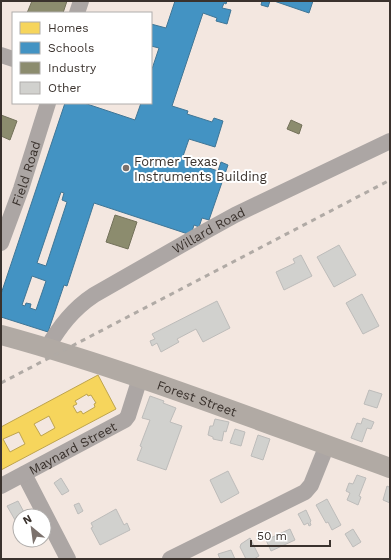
<svg xmlns="http://www.w3.org/2000/svg" width="391" height="560" viewBox="0 0 391 560" font-family="'Work Sans',sans-serif">
<style>
.homes{fill:#f6d55c;stroke:#bea44e;fill-rule:evenodd}
.schools{fill:#4393c3;stroke:#407696;fill-rule:evenodd}
.industry{fill:#8c8c6e;stroke:#73715a}
.building{fill:#d1d1ce;stroke:#bdbcba}
.lines{fill:none;stroke-linecap:round;stroke-linejoin:round}
.minor{stroke:#aca6a4;stroke-width:16}
.major{stroke:#b1aaa4;stroke-width:20}
.rail{stroke:#b0aaa5;stroke-width:3;stroke-dasharray:5 5;stroke-linecap:butt}
.poi-dot{fill:#7b716c;stroke:#fff;stroke-width:1.5}
.labels{text-anchor:middle;stroke-width:4;stroke-linejoin:round;paint-order:stroke}
.poi-label{font-size:13px;fill:#3a322d;stroke:#fff;text-anchor:start}
.street-label{font-size:13px;fill:#3a322d;stroke:#fff}
</style>
<rect width="100%" height="100%" fill="#f3e7e0"/>
<path class="homes" d="M 98,375 L 116,409 L 1,470 L 1,427 ZM 87,394 L 88,396 L 91,395 L 96,403 L 94,404 L 95,407 L 83,414 L 81,411 L 77,413 L 73,406 L 77,404 L 75,401 ZM 49,416 L 55,428 L 41,436 L 34,424 ZM 19,432 L 25,444 L 10,452 L 3,439 Z"/>
<g class="schools">
<path d="M 175,1 L 227,1 L 226,4 L 224,3 L 222,8 L 231,10 L 227,24 L 216,21 L 217,18 L 203,13 L 172,106 L 188,111 L 187,114 L 212,122 L 214,118 L 223,121 L 215,147 L 189,139 L 182,159 L 218,171 L 221,162 L 228,165 L 209,220 L 202,218 L 199,227 L 194,225 L 191,235 L 94,203 L 67,286 L 64,285 L 48,332 L 1,317 L 1,294 L 65,103 L 84,103 L 135,120 L 141,103 L 151,103 L 151,72 L 159,48 L 151,46 L 151,24 L 166,28 ZM 61,192 L 64,193 L 62,200 L 67,202 L 46,266 L 37,263 ZM 32,276 L 46,281 L 36,310 L 30,308 L 31,304 L 26,303 L 25,306 L 22,305 Z"/>
<polygon points="262,1 270,1 268,7 261,5"/>
<polygon points="274,1 313,1 309,13"/>
</g>
<g class="industry">
<polygon points="32,1 67,1 63,13 27,13"/>
<polygon points="1,115 17,121 10,140 1,136"/>
<polygon points="291,120 302,125 299,134 287,129"/>
<polygon points="115,215 137,222 128,249 106,242"/>
</g>
<g class="building">
<polygon points="339,245 356,275 334,287 317,257"/>
<polygon points="301,255 312,276 284,290 276,272 295,263 293,259"/>
<polygon points="362,294 379,326 363,334 346,303"/>
<polygon points="217,301 230,328 203,342 196,329 177,339 179,342 161,352 157,343 152,346 150,341 155,339 152,334"/>
<polygon points="369,390 382,394 377,408 364,404"/>
<polygon points="150,396 164,401 163,403 176,408 170,422 182,426 166,470 137,460 142,447 140,446 150,420 142,418"/>
<polygon points="363,418 374,422 371,429 367,428 362,442 351,438 357,423 361,424"/>
<polygon points="215,419 229,422 226,432 224,431 222,441 213,439 213,437 208,435 210,426 213,426"/>
<polygon points="235,429 245,432 241,446 230,443"/>
<polygon points="258,435 270,439 263,460 251,456"/>
<polygon points="228,471 239,493 221,503 210,480"/>
<polygon points="357,475 366,478 359,496 361,497 358,505 347,500 350,493 346,491 349,483 353,484"/>
<polygon points="61,478 69,491 62,495 54,483"/>
<polygon points="390,484 390,503 383,500 387,486 389,487"/>
<polygon points="327,499 341,525 332,530 328,522 326,523 316,505"/>
<polygon points="18,501 25,514 20,516 20,519 19,520 17,518 15,520 7,506"/>
<polygon points="79,503 83,511 78,514 74,505"/>
<polygon points="116,509 124,525 127,523 130,530 100,545 91,528 93,527 91,523"/>
<polygon points="306,510 311,521 310,522 311,525 309,526 308,523 304,525 298,514"/>
<polygon points="290,529 295,540 271,551 266,540"/>
<polygon points="353,529 361,542 353,547 345,534"/>
<polygon points="250,538 259,556 254,559 246,559 240,547 241,544"/>
<polygon points="231,550 235,559 220,559 218,554"/>
</g>
<g class="lines">
<g class="minor">
<polyline points="77,13 81,1"/>
<polyline points="1,55 13,59"/>
<path id="s1" d="M 1,243 L 21,189 L 48,103"/>
<path id="s2" d="M 47,348 C 60,326 73,309 94,295 L 206,231 L 235,215 L 390,141"/>
<polyline points="24,474 68,559"/>
<path id="s3" d="M 1,486 L 125,420 L 128,416 L 140,378"/>
<polyline points="170,559 305,492 311,485 327,445"/>
</g>
<path class="major" id="s4" d="M 1,335 C 133,371 261,422 390,468"/>
<polyline class="rail" points="1,383 390,180"/>
</g>
<circle class="poi-dot" cx="126" cy="168" r="4"/>
<g class="labels">
<g class="poi-label">
<text x="134" y="166">Former Texas<tspan x="134" dy="15">Instruments Building</tspan></text>
</g>
<g class="street-label">
<text dy="5" stroke="none"><textPath href="#s1" startOffset="74">Field Road</textPath></text>
<text dy="5" stroke="none"><textPath href="#s2" startOffset="203">Willard Road</textPath></text>
<text dy="5" stroke="none"><textPath href="#s4" startOffset="206">Forest Street</textPath></text>
<text dy="5" stroke="none"><textPath href="#s3" startOffset="81">Maynard Street</textPath></text>
</g>
</g>
<rect width="391" height="560" fill="none" stroke="#3a322d" stroke-width="4"/>
<rect x="12" y="12" width="140" height="92" fill="#ffffff" stroke="#b0adab"/>
<rect x="20" y="22" width="20" height="12" fill="#f6d55c" stroke="#b0adab"/>
<text x="48" y="32" font-size="12" fill="#3a322d">Homes</text>
<rect x="20" y="42" width="20" height="12" fill="#4393c3" stroke="#b0adab"/>
<text x="48" y="52" font-size="12" fill="#3a322d">Schools</text>
<rect x="20" y="62" width="20" height="12" fill="#8c8c6e" stroke="#b0adab"/>
<text x="48" y="72" font-size="12" fill="#3a322d">Industry</text>
<rect x="20" y="82" width="20" height="12" fill="#d1d1ce" stroke="#b0adab"/>
<text x="48" y="92" font-size="12" fill="#3a322d">Other</text>
<g transform="translate(32 528) rotate(331)"><circle r="19" fill="#ffffff" stroke="#b0adab"/>
<path d="M0-3L7 15L0 10L-7 15Z" fill="#7b716c"/>
<text y="-6" font-size="11" font-weight="bold" text-anchor="middle" fill="#3a322d">N</text>
</g>
<path d="M251 540v6h79v-6" fill="none" stroke="#3a322d" stroke-width="2"/>
<text x="257" y="540" font-size="12" fill="#3a322d" stroke="#ffffff" stroke-width="3" paint-order="stroke">50 m</text>
</svg>
